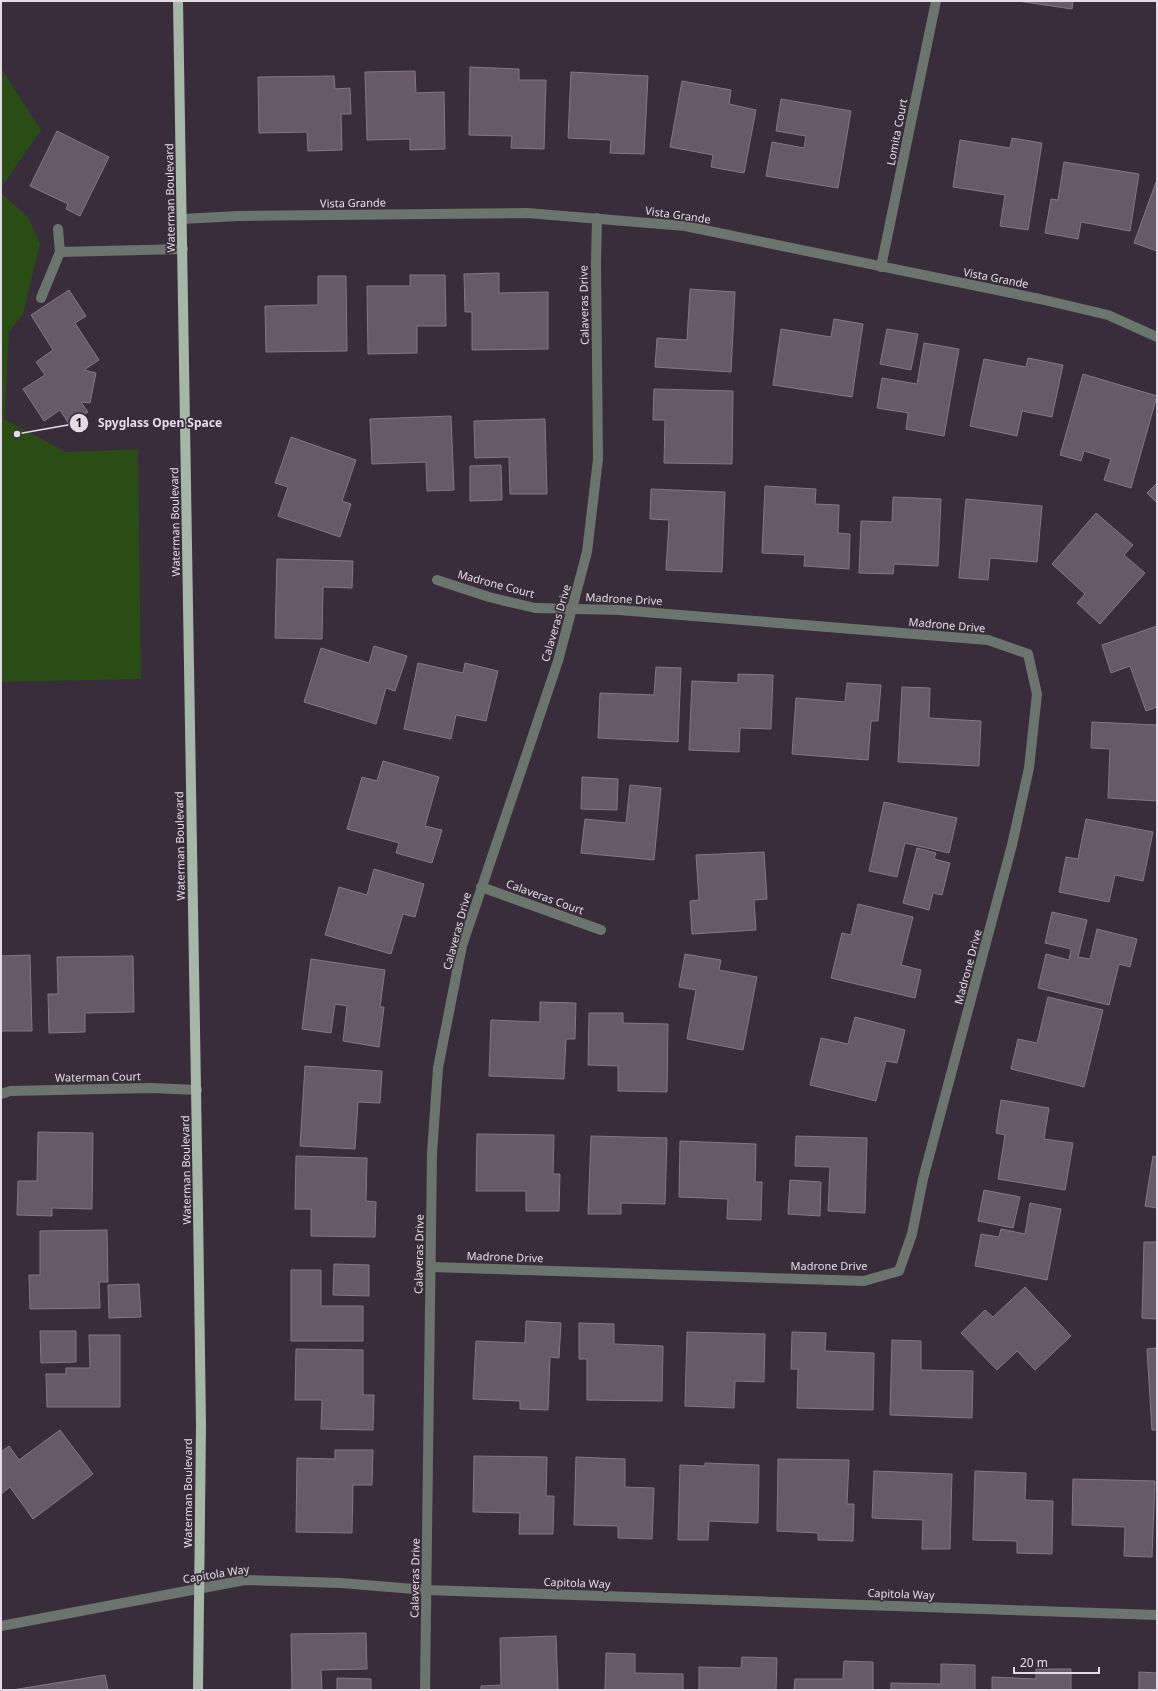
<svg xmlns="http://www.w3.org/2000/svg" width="1158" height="1691" viewBox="0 0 1158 1691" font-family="'Noto Sans',sans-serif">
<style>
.green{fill:#2a4c15}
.building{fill:#685967;stroke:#877685}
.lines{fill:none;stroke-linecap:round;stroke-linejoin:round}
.minor{stroke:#6c746e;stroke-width:10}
.major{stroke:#a6b6a9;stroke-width:10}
.labels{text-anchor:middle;stroke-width:3.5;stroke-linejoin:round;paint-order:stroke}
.street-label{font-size:11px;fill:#e3dce5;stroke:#392d3b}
.leader{fill:none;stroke:#e3dce5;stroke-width:1.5}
.callout-dot{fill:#e3dce5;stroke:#392d3b;stroke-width:1.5}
.mark-label{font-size:12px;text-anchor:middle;font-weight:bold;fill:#111}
.callout-label{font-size:12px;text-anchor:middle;font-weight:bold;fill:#e3dce5;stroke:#392d3b;stroke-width:3.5;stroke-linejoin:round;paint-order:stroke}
</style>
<rect width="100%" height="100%" fill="#392d3b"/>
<g class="green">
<polygon points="1,68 41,130 1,188"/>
<polygon points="1,193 28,217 40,244 23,314 9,332 4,419 66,452 138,449 141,679 1,682"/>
</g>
<g class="building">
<polygon points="1018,1 1073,1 1072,9"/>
<polygon points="470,67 519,69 519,80 546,80 544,149 511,148 512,136 469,135"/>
<polygon points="415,71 416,93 444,92 445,149 410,150 410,139 367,140 365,72"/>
<polygon points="571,72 648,76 644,154 610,153 611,140 568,138"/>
<polygon points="334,76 335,89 350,88 351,114 341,114 342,150 308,151 307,132 259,133 258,77"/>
<polygon points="682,81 731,90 729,104 756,110 744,173 711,167 713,155 670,147"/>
<polygon points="781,99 851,111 838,188 766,176 772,142 804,148 806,136 776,131"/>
<polygon points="57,131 109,157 80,216 66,209 68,204 30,186"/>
<polygon points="1012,138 1042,143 1028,230 1000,226 1005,195 953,187 960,140 1010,148"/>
<polygon points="1064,162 1139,174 1130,231 1081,222 1078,239 1045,233 1051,199 1058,200"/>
<polygon points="1156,182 1157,182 1157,251 1134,243"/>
<polygon points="499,273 499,293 548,292 548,349 472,350 472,312 465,312 464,274"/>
<polygon points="410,275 445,275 446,326 417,326 417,353 368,354 367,286 410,286"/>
<polygon points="318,276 346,276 347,351 266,352 265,306 318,305"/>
<polygon points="690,289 735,292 731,372 655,367 657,338 687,340"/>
<polygon points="69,290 86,316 75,323 99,360 84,370 96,373 90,403 81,402 88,412 69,424 60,410 44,421 23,389 45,375 36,362 53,350 31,315"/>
<polygon points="834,319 863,324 852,397 773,385 781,329 831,337"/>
<polygon points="887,329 918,334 911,370 880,364"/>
<polygon points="924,343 959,349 944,436 906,429 908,413 877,408 882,378 917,384"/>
<polygon points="1028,358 1063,365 1052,417 1022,411 1017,436 970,426 984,359 1026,367"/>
<polygon points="1083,374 1157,396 1131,488 1104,480 1111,459 1084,451 1081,461 1060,455"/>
<polygon points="654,389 733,391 732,464 664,463 665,420 653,420"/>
<polygon points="451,416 454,490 427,491 426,462 372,464 370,419"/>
<polygon points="545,419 547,494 510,494 509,457 475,458 474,421"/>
<polygon points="291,437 356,460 342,501 351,504 340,537 278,516 288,487 275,483"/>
<polygon points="501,465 502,500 470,501 470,466"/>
<polygon points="1157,483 1157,503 1147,493"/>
<polygon points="765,486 816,489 815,504 839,505 838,533 850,534 849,569 804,566 805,555 762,553"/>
<polygon points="651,489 725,492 722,572 666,570 669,520 650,519"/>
<polygon points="893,497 941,499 938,566 894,564 893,574 859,573 861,521 892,522"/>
<polygon points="966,499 1042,506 1037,562 990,558 988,580 959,578"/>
<polygon points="1096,513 1133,545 1124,555 1145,573 1100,624 1077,603 1085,594 1052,564"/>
<polygon points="277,559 353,561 352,588 323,587 322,639 275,638"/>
<polygon points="1157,626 1157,707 1146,711 1130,666 1111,673 1102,645"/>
<polygon points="374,646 407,656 395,691 386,688 376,724 304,702 321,648 369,663"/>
<polygon points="418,663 463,673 465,663 498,671 486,721 456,715 451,739 404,729"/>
<polygon points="656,667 681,668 678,742 598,738 600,693 654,695"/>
<polygon points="738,674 773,675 771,729 740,728 739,752 689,750 692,681 738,683"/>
<polygon points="847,683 881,685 878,721 871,721 868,760 792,754 796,698 845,702"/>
<polygon points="902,687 930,688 929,718 981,721 979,766 898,762"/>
<polygon points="1092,722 1157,725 1157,801 1108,798 1110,749 1091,748"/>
<polygon points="383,761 439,777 425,826 442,830 432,863 396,853 399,843 347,829 362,777 377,781"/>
<polygon points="582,777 618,779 617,810 581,809"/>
<polygon points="630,785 661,788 654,860 581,853 585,819 626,823"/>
<polygon points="884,802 957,818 949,853 905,843 897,877 869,871"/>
<polygon points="1086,819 1153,832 1143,881 1115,875 1109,902 1059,892 1066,857 1078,859"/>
<polygon points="917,848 936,853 934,859 950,863 942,895 933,893 929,910 903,903"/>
<polygon points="764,852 767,899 754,900 756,930 692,934 690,901 699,900 696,855"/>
<polygon points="374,869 424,884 415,917 403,914 391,954 325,935 339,887 367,895"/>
<polygon points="858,904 913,917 901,965 921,970 915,998 831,978 842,933 851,935"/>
<polygon points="1052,912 1087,920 1078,957 1090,959 1097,929 1137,939 1130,967 1119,964 1109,1005 1038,988 1046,954 1069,960 1071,949 1045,943"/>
<polygon points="685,954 721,960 719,970 757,977 743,1050 687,1039 696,990 679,987"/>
<polygon points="30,955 32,1031 1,1031 1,956"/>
<polygon points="133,956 134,1012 85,1013 85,1032 49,1033 48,994 58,994 57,957"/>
<polygon points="311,959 385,970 380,1007 384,1007 379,1047 343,1041 347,1006 335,1004 331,1033 302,1029"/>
<polygon points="1048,997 1103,1010 1084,1087 1011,1069 1018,1039 1037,1043"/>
<polygon points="540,1002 576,1003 575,1039 566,1039 564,1079 489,1076 491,1020 540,1022"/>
<polygon points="589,1013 623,1013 623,1023 668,1024 667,1092 618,1091 618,1066 588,1065"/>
<polygon points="855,1017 905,1030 897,1063 886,1061 876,1101 810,1085 821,1038 848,1044"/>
<polygon points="305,1066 382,1071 380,1103 358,1102 355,1149 300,1146"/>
<polygon points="1001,1100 1049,1108 1044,1139 1073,1143 1065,1190 998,1179 1005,1135 996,1133"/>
<polygon points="38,1132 93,1133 92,1209 52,1208 52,1216 17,1215 18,1181 37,1181"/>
<polygon points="477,1134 554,1135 553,1174 560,1174 559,1211 526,1211 526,1191 476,1191"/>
<polygon points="591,1136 667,1138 665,1204 621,1203 621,1214 588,1214"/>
<polygon points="796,1136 867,1138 865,1213 828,1211 830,1167 795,1166"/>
<polygon points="680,1141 756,1144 755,1182 762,1182 761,1220 727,1219 728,1199 679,1197"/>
<polygon points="296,1156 367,1158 366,1201 376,1202 375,1237 311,1236 311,1209 295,1209"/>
<polygon points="1153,1156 1157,1157 1157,1208 1145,1206"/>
<polygon points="790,1180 821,1182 820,1216 788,1214"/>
<polygon points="984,1190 1020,1197 1013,1228 978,1221"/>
<polygon points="1030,1203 1061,1209 1047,1280 975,1266 981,1234 999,1237 1001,1229 1025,1234"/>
<polygon points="107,1230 108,1282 99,1282 100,1308 30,1309 29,1275 40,1275 40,1231"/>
<polygon points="1144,1242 1157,1242 1157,1319 1142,1318"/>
<polygon points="334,1264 369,1265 369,1296 333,1295"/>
<polygon points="291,1270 321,1270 321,1306 363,1306 363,1341 291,1341"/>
<polygon points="139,1284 141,1317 109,1318 108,1285"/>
<polygon points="1025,1287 1071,1336 1035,1370 1017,1351 997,1370 961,1333 985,1310 993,1317"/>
<polygon points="526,1321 561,1323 559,1358 550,1357 548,1410 520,1409 520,1401 473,1399 476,1341 525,1343"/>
<polygon points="579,1323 614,1324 614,1344 663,1346 662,1401 587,1400 587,1359 579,1359"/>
<polygon points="40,1331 76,1331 76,1362 41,1363"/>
<polygon points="687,1332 765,1334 764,1382 735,1381 734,1408 685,1406"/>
<polygon points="792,1332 826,1333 825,1351 874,1353 873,1410 797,1408 798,1369 791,1369"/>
<polygon points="89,1335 120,1335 120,1407 47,1407 46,1374 66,1374 66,1368 90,1368"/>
<polygon points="892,1340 921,1341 921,1370 973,1371 972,1418 890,1415"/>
<polygon points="1157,1348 1157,1430 1152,1430 1147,1349"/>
<polygon points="296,1349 363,1350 363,1395 374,1395 373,1430 321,1429 322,1400 295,1400"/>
<polygon points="60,1430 93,1474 33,1519 10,1487 1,1494 1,1452 9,1446 19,1460"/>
<polygon points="335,1450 373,1450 372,1485 353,1485 352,1533 296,1532 297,1458 335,1459"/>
<polygon points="474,1456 547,1457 546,1496 554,1496 553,1534 519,1534 520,1513 473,1512"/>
<polygon points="576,1457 625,1459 625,1487 654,1488 652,1539 618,1538 618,1526 574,1525"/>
<polygon points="778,1459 849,1460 847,1504 854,1504 853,1541 818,1540 818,1533 777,1531"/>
<polygon points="705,1463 759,1465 758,1523 709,1521 708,1540 678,1540 680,1465 705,1466"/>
<polygon points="874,1471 952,1474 950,1549 922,1549 923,1520 872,1518"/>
<polygon points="975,1471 1026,1473 1025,1500 1053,1501 1052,1554 1017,1553 1017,1541 973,1540"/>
<polygon points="1073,1479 1155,1481 1152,1557 1124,1556 1125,1527 1072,1525"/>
<polygon points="366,1633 367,1669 321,1670 322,1690 292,1690 291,1634"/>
<polygon points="556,1636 558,1690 481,1690 481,1686 501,1685 500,1638"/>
<polygon points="606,1653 635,1654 635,1673 683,1674 683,1690 605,1690"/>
<polygon points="742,1657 777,1658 776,1690 699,1690 699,1667 741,1668"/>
<polygon points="844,1661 873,1662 873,1690 794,1690 795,1679 843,1679"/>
<polygon points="941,1664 975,1665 975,1690 891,1690 891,1683 941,1684"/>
<polygon points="1036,1669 1071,1669 1071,1690 992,1690 992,1677 1036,1679"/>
<polygon points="1139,1672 1157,1673 1157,1690 1091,1690 1139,1690"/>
<polygon points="105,1675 108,1690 12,1690"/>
<polygon points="337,1678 371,1679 371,1690 337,1690"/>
</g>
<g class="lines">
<g class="minor">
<polyline points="182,219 238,216 527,213 685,226 1040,299 1108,315 1157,337"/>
<polyline points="58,229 60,252"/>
<polyline points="881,267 936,1"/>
<polyline points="41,298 60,252 183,249"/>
<polyline points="481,887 601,930"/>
<polyline points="1,1094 10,1091 151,1088 197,1090"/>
<polyline points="431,1267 864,1281 899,1271 912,1234 923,1179 1012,845 1029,768 1037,694 1028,654 988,640 619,610 535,608 489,597 437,580"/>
<polyline points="1,1626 245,1580 341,1583 426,1590 1157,1615"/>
<polyline points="425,1690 432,1153 438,1068 462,946 558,661 587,552 598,459 596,263 597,218"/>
</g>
<polyline class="major" points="178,1 198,1210 201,1425 198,1690"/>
</g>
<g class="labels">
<g class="street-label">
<text transform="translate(897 132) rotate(-79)" y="4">Lomita Court</text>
<text transform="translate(170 198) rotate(-91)" y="4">Waterman Boulevard</text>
<text transform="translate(353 203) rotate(-1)" y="4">Vista Grande</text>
<text transform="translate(678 215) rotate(8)" y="4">Vista Grande</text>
<text transform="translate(996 278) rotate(11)" y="4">Vista Grande</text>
<text transform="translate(584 305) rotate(-91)" y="4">Calaveras Drive</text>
<text transform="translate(175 522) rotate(-91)" y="4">Waterman Boulevard</text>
<text transform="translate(496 584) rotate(15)" y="4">Madrone Court</text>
<text transform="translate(624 599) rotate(3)" y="4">Madrone Drive</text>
<text transform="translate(556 623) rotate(-74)" y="4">Calaveras Drive</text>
<text transform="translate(947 625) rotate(5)" y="4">Madrone Drive</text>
<text transform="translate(180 846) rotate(-91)" y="4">Waterman Boulevard</text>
<text transform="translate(545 897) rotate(20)" y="4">Calaveras Court</text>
<text transform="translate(457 931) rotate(-75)" y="4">Calaveras Drive</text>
<text transform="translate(968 967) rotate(-75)" y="4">Madrone Drive</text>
<text transform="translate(98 1077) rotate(-1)" y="4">Waterman Court</text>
<text transform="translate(186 1170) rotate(-91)" y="4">Waterman Boulevard</text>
<text transform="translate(419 1254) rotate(-89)" y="4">Calaveras Drive</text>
<text transform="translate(505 1257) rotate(2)" y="4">Madrone Drive</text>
<text x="829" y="1270">Madrone Drive</text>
<text transform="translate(188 1493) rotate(-90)" y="4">Waterman Boulevard</text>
<text transform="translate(216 1574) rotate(-9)" y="4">Capitola Way</text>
<text transform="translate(415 1578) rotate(-89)" y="4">Calaveras Drive</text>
<text transform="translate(577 1583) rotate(2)" y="4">Capitola Way</text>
<text transform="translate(901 1594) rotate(2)" y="4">Capitola Way</text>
</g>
</g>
<path class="leader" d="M17 434L79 423"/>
<g class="callout-dot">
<circle cx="17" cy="434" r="4"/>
<circle cx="79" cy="423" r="10"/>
</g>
<g class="mark-label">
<text x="79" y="427">1</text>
</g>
<g class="callout-label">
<text x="160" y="427">Spyglass Open Space</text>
</g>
<rect width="1158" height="1691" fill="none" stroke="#e3dce5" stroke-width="4"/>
<path d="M1014 1667v6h85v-6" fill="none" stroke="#e3dce5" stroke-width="2"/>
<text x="1020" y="1667" font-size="12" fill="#e3dce5" stroke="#392d3b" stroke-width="3" paint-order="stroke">20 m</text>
</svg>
